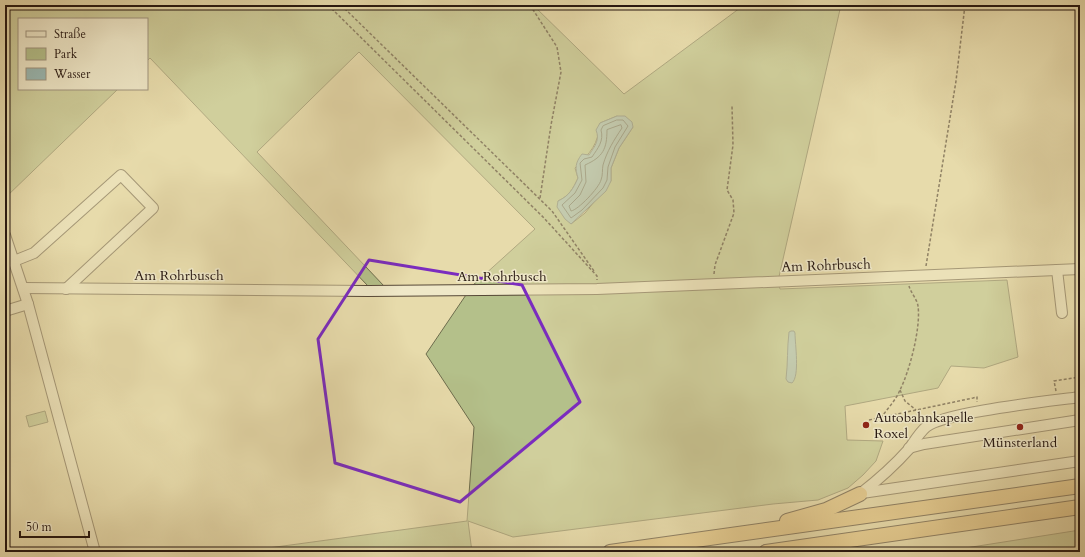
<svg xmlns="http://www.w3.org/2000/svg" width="1085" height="557" viewBox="0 0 1085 557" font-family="Cardo,serif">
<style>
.green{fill:#b4c08a;stroke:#6d6c4d;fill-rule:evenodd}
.water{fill:#9ab9b3;stroke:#6c7872}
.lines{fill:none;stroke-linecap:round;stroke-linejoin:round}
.shore{stroke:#606862;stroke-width:1}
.minor-casing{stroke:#564837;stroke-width:12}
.highway-casing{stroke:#261710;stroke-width:16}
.path{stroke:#261710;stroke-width:1.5;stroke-dasharray:3 2;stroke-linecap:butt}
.minor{stroke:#efe8c8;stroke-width:10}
.highway{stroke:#e4be76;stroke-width:14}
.marked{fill:none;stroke:#7b2cbf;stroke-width:3;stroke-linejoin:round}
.poi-dot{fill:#8f2418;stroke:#efe8c8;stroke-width:1.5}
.labels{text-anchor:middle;stroke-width:3;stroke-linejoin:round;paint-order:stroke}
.street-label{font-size:14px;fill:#261710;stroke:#efe8c8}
.poi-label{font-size:14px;fill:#261710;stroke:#efe8c8;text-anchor:start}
</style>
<rect width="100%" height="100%" fill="#e7dbab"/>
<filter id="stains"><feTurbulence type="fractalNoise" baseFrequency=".005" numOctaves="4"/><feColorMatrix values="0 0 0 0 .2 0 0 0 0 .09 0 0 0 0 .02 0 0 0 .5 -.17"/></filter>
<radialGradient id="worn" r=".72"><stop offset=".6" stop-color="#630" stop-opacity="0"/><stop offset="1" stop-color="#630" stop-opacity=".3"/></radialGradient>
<g class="green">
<path d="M 14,5 L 533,5 L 624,94 L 744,5 L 841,5 L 778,281 L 780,289 L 1007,280 L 1018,357 L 984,368 L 951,366 L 938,388 L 845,406 L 847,440 L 883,441 L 876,461 L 863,475 L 848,488 L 818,500 L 773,504 L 513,537 L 468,521 L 472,552 L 239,552 L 467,521 L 474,427 L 426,354 L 472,286 L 535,229 L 359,52 L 257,152 L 384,286 L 368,286 L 150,58 L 147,61 L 147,19 L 19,19 L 19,89 L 118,89 L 5,198 L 5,15 ZM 617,116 L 633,127 L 619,148 L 611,168 L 611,181 L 585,213 L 571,224 L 558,201 C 569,196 573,189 578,178 L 575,168 C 591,152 598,145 600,123 Z"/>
<polygon points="45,411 48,422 29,427 26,416"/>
<polygon points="1080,530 1080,552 940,552"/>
</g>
<g class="water">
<path d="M 617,116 L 625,116 L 632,122 L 633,127 L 619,148 L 611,168 L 611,181 L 606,191 L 571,224 L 565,219 L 557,207 L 558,201 C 569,196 573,189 578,178 C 575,168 575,163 582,154 L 589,155 C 595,146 600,140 596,130 L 600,123 Z"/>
<path d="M 791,331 L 794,331 L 795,333 C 795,344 800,376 792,383 L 788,382 L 786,379 C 788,363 787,348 789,332 Z"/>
</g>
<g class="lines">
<g class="shore">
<path d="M 617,120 L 623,120 L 628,126 L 615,147 L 608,167 L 607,180 L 603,188 L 582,210 L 571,218 L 562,205 L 575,193 L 582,180 L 580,163 L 584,159 L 592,157 C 598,148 604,141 601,130 L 603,126 Z"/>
<path d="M 621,125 L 622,128 C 614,140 607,151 603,165 C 602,170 603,175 601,180 C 599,188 578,210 571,211 L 569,206 L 580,195 L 586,182 L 585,165 C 603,157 607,149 607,130 Z"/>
</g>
<defs>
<g id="minor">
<polyline points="5,235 28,304 95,552"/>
<polyline points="14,261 34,253 121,175 153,208 66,289"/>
<polyline points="1057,270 1062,313"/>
<polyline points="23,288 368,291 597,289 1080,269"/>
<polyline points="5,311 28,304"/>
<polyline points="909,448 924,444 1080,420"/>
<polyline points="862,493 1080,461"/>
<path d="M 860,494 C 878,480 894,466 909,449 C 914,442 919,433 926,427 C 943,412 1051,401 1080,397"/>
</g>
<g id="highway">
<polyline points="787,521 826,510 860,494"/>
<polyline points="610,552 1080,486"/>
<polyline points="766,552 1080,507"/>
</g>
</defs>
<use href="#minor" class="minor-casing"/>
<use href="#highway" class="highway-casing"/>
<g class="path">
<polyline points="328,5 544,218 597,276 597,280"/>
<polyline points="341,5 552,211 594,271"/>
<polyline points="530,5 557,47 561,72 551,125 540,198"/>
<polyline points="926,266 956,81 965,5"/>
<polyline points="714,274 715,265 734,213 733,200 727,190 733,145 732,106"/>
<polyline points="900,390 905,401 916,410"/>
<polyline points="1056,391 1054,381 1080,377"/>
<path d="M 881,418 C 887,409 896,400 900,390 C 910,370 921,327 918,306 C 917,299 911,293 909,286"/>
<polyline points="869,420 973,398 977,397 977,402"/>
</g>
<use href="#minor" class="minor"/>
<use href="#highway" class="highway"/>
</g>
<path d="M0 0H1085V557H0ZM 369,260 L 522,285 L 580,402 L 460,502 L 335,463 L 318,339 Z" fill="#e7dbab" fill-opacity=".55" fill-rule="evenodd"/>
<path class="marked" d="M 369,260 L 522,285 L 580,402 L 460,502 L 335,463 L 318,339 Z"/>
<g class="poi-dot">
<circle cx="866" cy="425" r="4"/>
<circle cx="1020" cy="427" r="4"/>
</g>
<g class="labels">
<g class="street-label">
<text transform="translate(826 265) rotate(-2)" y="5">Am Rohrbusch</text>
<text x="179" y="280">Am Rohrbusch</text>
<text x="502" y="281">Am Rohrbusch</text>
</g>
<g class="poi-label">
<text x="874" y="422">Autobahnkapelle<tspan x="874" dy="16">Roxel</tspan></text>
<text x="1020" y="447" text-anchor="middle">Münsterland</text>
</g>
</g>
<rect width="1085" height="557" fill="none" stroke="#e7dbab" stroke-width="20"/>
<rect x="6" y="6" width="1073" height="545" fill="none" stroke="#261710" stroke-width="2"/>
<rect x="10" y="10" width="1065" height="537" fill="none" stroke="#261710"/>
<rect x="18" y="18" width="130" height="72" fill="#efe8c8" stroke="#9f947e"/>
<rect x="26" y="31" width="20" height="6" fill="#efe8c8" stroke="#9f947e"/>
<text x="54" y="38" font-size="12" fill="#261710">Straße</text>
<rect x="26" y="48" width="20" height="12" fill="#b4c08a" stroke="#9f947e"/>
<text x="54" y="58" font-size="12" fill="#261710">Park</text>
<rect x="26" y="68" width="20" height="12" fill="#9ab9b3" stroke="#9f947e"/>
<text x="54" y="78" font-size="12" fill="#261710">Wasser</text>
<path d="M20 531v6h69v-6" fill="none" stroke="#261710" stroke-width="2"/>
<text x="26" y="531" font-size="12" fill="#261710" stroke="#efe8c8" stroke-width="3" paint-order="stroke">50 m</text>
<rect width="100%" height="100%" filter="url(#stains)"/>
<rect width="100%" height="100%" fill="url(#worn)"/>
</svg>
